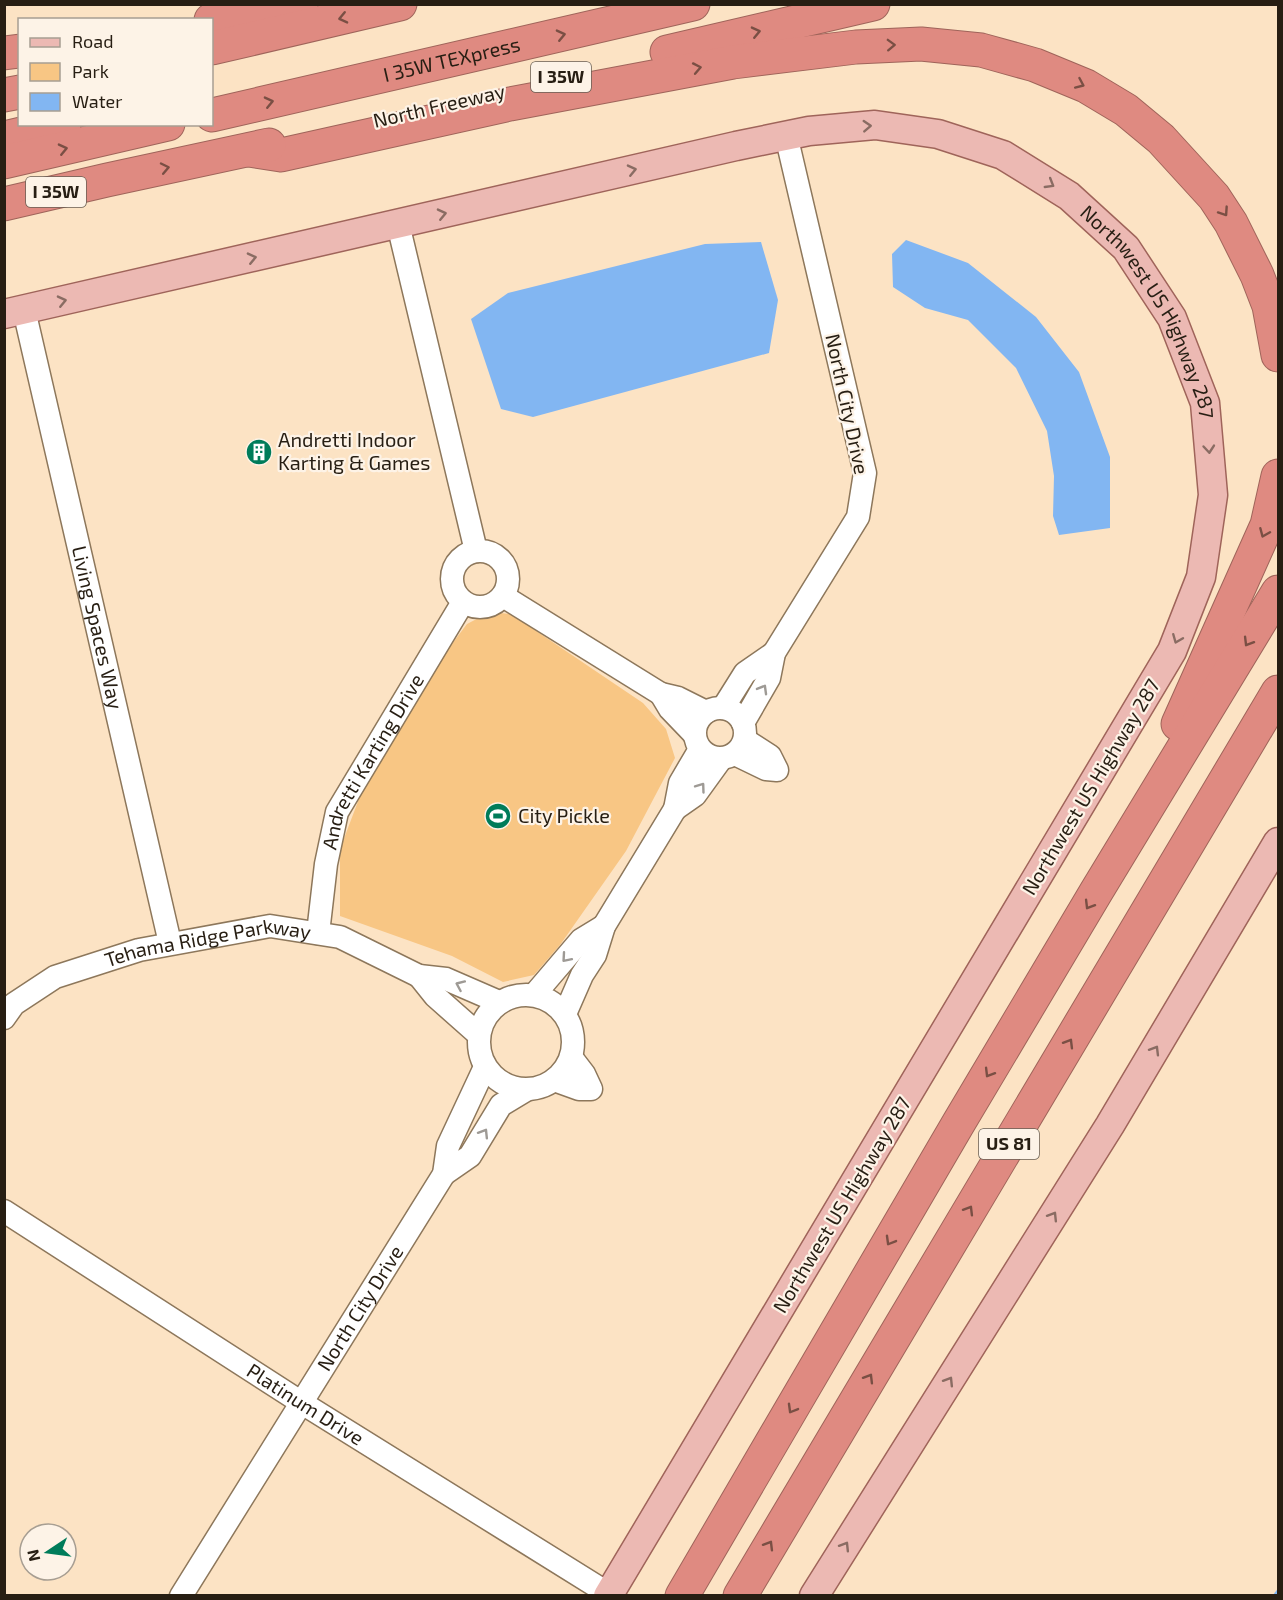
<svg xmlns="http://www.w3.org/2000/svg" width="1283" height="1600" viewBox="0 0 1283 1600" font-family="'Exo 2',sans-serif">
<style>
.green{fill:#f8c684}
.water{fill:#82b6f2}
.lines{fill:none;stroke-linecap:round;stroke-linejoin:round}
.stream{stroke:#82b6f2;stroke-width:4.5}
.minor-casing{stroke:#8d775b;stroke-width:25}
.major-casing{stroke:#9f645a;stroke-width:31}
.highway-casing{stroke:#9f645a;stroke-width:35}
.minor{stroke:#fff;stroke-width:22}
.major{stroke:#ecb9b3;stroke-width:28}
.highway{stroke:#df8a81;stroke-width:33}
.oneway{stroke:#7a4f44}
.oneway2{stroke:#8a6c63}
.oneway3{stroke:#9e9a95}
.labels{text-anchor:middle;stroke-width:4.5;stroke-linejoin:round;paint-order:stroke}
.shield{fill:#fdf3e7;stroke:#675e53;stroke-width:1.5}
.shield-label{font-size:18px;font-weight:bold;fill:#271e13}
.street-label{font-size:20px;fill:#271e13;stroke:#fdf3e7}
.poi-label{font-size:20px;fill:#271e13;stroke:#fdf3e7;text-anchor:start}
</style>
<rect width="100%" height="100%" fill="#fce3c4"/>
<polygon class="green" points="490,612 511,614 643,703 666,729 675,758 626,851 560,945 534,975 503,982 452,956 340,916 340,849 365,783 445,653 467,624"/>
<g class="water">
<polygon points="906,240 968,263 1036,317 1079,372 1110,457 1110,528 1059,535 1053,516 1054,476 1047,431 1016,368 968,320 925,308 893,287 892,254"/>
<polygon points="761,242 778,300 769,353 533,417 501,409 471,319 508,293 705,244"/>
</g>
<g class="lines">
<polyline class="stream" points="1275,1596 1278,1592"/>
<defs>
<g id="minor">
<polyline points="398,224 476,551"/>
<path id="s1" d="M 24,310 L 170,943"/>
<circle cx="480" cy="579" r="28"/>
<polyline points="503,596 661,694"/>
<circle cx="720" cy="733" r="25"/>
<polyline points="723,708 745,673 774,653"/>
<polyline points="743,723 769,678 774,653 858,517 865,473 786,135"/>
<polyline points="694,734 670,709 661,694 678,698 706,712"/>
<polyline points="700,749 680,783 675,809 695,795 721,759"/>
<polyline points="735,754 766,769 777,770 770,756 745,740"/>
<path id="s2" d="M 318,933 L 326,864 L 337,812 L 463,602"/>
<polyline points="419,976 435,996 479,1035"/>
<circle cx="526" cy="1042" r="47"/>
<polyline points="534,995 581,940 604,926"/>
<polyline points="565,1014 582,975 595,955 604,926 675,809"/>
<path id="s3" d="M 4,1018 L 14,1004 L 55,977 L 139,950 L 270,926 L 340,937 L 419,976 L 446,979 L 499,1002"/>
<polyline points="554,1080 579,1089 591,1089 584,1074 571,1057"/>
<polyline points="444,1174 470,1156 501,1105 526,1090"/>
<path id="s4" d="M 4,1211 L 302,1403 L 609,1594"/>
<path id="s5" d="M 181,1596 L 444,1174 L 448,1146 L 485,1067"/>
</g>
<g id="major">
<path id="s6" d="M 4,314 L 736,146 L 809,131 L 875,125 L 938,134 L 1003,155 L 1069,196 L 1126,248 L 1172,318 L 1205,403 L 1213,495 L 1201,577 L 1172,651 L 608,1596"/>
<polyline points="814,1596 1110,1125 1278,842"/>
</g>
<g id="highway">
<polyline points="211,20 301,4"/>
<polyline points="212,48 400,4"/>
<polyline points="667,52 873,4"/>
<polyline points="4,53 20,51"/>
<polyline points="4,95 20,92"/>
<path id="s7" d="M 212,115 L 693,4"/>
<polyline points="4,138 64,124"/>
<polyline points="249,150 281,155 510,104 733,62 856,47 921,44 981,50 1035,65 1086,86 1126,110 1161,139 1214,197 1231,223 1257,275 1269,306 1278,355"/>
<polyline points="4,162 168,124"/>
<polyline points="4,204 107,180 269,145"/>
<polyline points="1178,724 1267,525 1278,476"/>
<polyline points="682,1596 958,1124 1096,892 1278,592"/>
<polyline points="740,1596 1278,692"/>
</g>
</defs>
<use href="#minor" class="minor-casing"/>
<use href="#major" class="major-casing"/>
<use href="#highway" class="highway-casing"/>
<use href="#minor" class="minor"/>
<use href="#major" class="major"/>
<use href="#highway" class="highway"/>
</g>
<defs><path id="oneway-chevron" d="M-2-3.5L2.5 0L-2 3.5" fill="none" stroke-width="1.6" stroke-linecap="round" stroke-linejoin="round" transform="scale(1.5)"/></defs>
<g class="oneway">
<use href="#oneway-chevron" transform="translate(343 18) rotate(167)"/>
<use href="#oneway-chevron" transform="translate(756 32) rotate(-13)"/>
<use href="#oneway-chevron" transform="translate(561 35) rotate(-13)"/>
<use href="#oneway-chevron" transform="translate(891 45) rotate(-2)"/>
<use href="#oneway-chevron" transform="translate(697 68) rotate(-11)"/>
<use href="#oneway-chevron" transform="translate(1080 84) rotate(24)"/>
<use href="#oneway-chevron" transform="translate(269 102) rotate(-13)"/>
<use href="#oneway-chevron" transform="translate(63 149) rotate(-13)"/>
<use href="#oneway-chevron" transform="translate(165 168) rotate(-12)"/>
<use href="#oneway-chevron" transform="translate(1224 212) rotate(56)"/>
<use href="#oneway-chevron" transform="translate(1264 533) rotate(113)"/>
<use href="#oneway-chevron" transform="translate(1248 642) rotate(121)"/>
<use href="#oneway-chevron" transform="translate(1089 905) rotate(121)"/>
<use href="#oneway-chevron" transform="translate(1069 1043) rotate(-59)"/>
<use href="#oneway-chevron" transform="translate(989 1073) rotate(121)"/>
<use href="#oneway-chevron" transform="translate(969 1210) rotate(-59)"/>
<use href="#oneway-chevron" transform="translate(890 1241) rotate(120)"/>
<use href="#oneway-chevron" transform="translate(869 1378) rotate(-59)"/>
<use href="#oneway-chevron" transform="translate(792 1409) rotate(120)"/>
<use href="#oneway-chevron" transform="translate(769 1545) rotate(-59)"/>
</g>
<g class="oneway2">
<use href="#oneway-chevron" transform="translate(867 126) rotate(-3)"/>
<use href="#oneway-chevron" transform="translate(632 170) rotate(-13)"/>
<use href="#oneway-chevron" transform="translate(1050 184) rotate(31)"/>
<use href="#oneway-chevron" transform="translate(442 214) rotate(-13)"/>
<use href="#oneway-chevron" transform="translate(252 258) rotate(-13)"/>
<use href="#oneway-chevron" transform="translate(62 301) rotate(-13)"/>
<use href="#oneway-chevron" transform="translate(1209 449) rotate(85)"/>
<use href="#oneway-chevron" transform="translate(1177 639) rotate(112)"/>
<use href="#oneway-chevron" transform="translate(1155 1050) rotate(-59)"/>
<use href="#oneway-chevron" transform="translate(1053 1216) rotate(-58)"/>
<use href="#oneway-chevron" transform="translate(949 1381) rotate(-58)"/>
<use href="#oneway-chevron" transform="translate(845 1546) rotate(-58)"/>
</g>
<g class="oneway3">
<use href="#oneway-chevron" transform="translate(763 689) rotate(-60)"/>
<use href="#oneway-chevron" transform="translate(701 787) rotate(-54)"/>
<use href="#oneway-chevron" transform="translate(566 958) rotate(131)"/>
<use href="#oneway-chevron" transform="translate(460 985) rotate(-156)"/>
<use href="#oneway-chevron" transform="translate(484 1133) rotate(-58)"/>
</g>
<defs>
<symbol id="building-disc" viewBox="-11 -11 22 22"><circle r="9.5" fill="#007c5a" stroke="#fdf3e7"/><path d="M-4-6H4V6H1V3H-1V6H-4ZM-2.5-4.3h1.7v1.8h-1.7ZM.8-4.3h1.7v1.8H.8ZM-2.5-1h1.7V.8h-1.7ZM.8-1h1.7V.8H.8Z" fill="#fff"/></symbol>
<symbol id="stadium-disc" viewBox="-11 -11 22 22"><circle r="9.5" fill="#007c5a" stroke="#fdf3e7"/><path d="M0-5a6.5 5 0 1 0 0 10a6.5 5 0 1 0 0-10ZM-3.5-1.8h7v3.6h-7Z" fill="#fff"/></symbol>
</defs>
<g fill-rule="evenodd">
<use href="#building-disc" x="244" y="437" width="30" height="30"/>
<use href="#stadium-disc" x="483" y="801" width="30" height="30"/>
</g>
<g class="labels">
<g class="shield">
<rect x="531" y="62" width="60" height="30" rx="4.5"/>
<rect x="26" y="177" width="60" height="30" rx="4.5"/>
<rect x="979" y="1129" width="60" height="30" rx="4.5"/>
</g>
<g class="shield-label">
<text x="561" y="83">I 35W</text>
<text x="56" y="198">I 35W</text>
<text x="1009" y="1150">US 81</text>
</g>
<g class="street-label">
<text dy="7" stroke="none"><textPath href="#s7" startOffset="246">I 35W TEXpress</textPath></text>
<text transform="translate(439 106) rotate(-13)" y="7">North Freeway</text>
<text dy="7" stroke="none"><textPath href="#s6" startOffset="1245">Northwest US Highway 287</textPath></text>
<text transform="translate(847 404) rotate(78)" y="7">North City Drive</text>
<text dy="7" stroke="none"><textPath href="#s1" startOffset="326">Living Spaces Way</textPath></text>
<text dy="7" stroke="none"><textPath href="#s2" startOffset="183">Andretti Karting Drive</textPath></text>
<text transform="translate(1091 787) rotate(-59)" y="7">Northwest US Highway 287</text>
<text dy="7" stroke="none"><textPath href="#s3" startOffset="224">Tehama Ridge Parkway</textPath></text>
<text transform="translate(842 1205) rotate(-59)" y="7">Northwest US Highway 287</text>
<text dy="7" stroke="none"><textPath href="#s5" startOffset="339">North City Drive</textPath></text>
<text dy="7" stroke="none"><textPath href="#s4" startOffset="358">Platinum Drive</textPath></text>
</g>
<g class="poi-label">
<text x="278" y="447">Andretti Indoor<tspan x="278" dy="23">Karting &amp; Games</tspan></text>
<text x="518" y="823">City Pickle</text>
</g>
</g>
<rect width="1283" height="1600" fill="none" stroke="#271e13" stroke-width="12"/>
<rect x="18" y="18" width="195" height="108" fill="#fdf3e7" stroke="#a79e92" stroke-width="1.5"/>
<rect x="30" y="38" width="30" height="9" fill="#ecb9b3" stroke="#a79e92" stroke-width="1.5"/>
<text x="72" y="48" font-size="18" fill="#271e13">Road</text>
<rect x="30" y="63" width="30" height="18" fill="#f8c684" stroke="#a79e92" stroke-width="1.5"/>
<text x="72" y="78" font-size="18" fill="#271e13">Park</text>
<rect x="30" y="93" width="30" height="18" fill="#82b6f2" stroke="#a79e92" stroke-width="1.5"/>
<text x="72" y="108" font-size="18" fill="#271e13">Water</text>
<g transform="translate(48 1552) rotate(257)"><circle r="28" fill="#fdf3e7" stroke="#a79e92" stroke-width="1.5"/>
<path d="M0-4.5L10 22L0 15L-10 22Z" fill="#007c5a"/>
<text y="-9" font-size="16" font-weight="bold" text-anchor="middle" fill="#271e13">N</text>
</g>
</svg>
